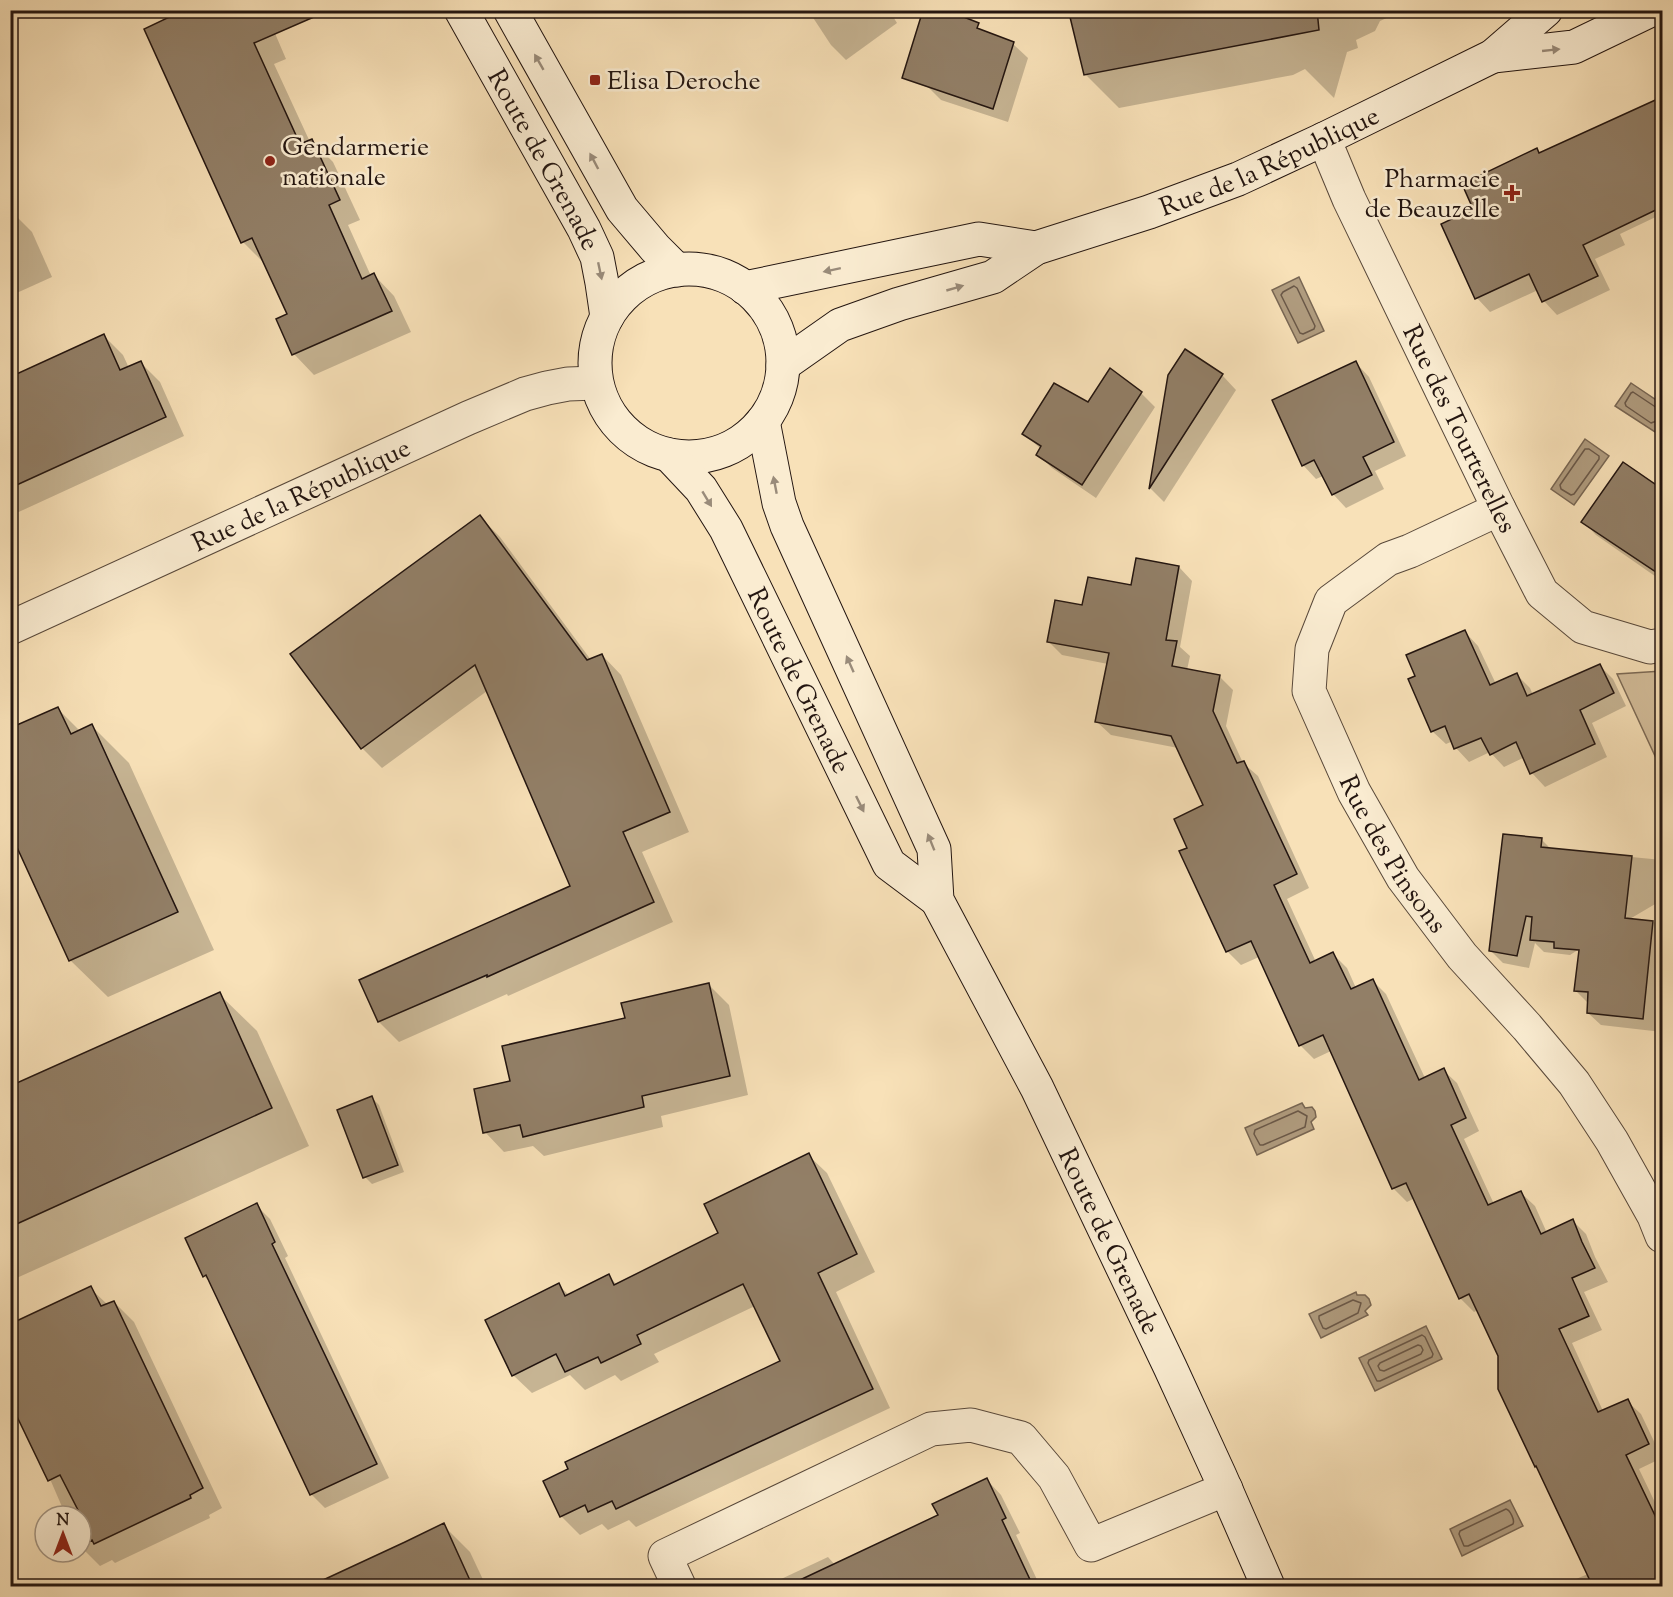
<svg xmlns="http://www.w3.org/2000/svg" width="1673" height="1597" viewBox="0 0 1673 1597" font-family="'Sorts Mill Goudy',serif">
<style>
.grass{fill:#d4be9b;stroke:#7c6a56;stroke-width:1.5}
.water{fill:#b09c7f;stroke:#786653;stroke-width:1.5}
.shadow{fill:#0003}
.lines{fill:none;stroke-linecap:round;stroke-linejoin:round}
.shore{stroke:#6a5848;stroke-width:1.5}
.building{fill:#927f67;stroke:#231510;stroke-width:1.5}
.street-casing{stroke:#58483a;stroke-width:35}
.secondary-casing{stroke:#231510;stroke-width:35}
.street{stroke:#faecd1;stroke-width:33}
.secondary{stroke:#faecd1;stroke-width:33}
.oneway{fill:#998b7a}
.poi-dot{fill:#8f2418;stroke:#faecd1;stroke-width:2}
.labels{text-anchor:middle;stroke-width:5;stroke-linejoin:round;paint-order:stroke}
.poi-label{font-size:26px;fill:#231510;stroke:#faecd1;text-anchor:start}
.street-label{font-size:26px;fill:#231510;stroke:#faecd1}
</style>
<rect width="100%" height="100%" fill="#f8e1b8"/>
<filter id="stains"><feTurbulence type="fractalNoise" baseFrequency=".00333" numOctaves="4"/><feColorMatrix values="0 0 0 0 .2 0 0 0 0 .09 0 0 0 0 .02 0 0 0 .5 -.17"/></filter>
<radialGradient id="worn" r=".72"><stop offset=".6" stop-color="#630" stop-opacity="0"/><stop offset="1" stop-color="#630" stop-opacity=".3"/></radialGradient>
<polygon class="grass" points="1662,671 1662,771 1617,674"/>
<g class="water">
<polygon points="1299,277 1324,331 1298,343 1272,290"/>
<polygon points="1631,383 1662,404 1662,421 1655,432 1615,406"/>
<polygon points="1585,439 1609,456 1574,505 1551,489"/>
<polygon points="1302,1103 1305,1108 1312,1107 1315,1111 1316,1117 1311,1122 1314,1129 1257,1155 1245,1128"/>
<polygon points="1356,1292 1357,1295 1365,1295 1369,1299 1371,1305 1365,1311 1368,1315 1321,1338 1309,1314"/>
<polygon points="1426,1326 1442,1359 1375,1391 1359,1358"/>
<polygon points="1510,1500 1523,1526 1462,1556 1450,1529"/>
</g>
<g class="shadow">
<polygon points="265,10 286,59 274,64 310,142 312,141 333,162 360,220 348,225 371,276 374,275 394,296 411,332 314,375 294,354 289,314 265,262 263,262 243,242 146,30"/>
<polygon points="808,10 889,10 897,23 846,60 831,45"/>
<polygon points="1108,10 1404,10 1380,21 1375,31 1356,40 1358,48 1347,52 1334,98 1305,69 1293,75 1119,108 1085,74"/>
<polygon points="1013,44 1028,58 1008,122 941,100 927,86"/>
<polygon points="1662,98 1662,214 1620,234 1625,245 1595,259 1610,290 1557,315 1544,301 1538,290 1490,312 1477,298 1475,209 1537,150 1541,154"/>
<polygon points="18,218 32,232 52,277 10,296 10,221"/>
<polygon points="104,336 123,355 129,368 140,362 160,382 184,436 10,516 10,378"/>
<polygon points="1356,363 1369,377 1406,456 1375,471 1384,489 1346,508 1333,494 1323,476 1316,479 1303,465"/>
<polygon points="1222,375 1236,390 1164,502 1150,488 1170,376"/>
<polygon points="1141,393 1155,407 1096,498 1052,468 1038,454 1041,449 1024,434 1089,404"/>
<polygon points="1662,489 1662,581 1596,535 1583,521"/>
<polygon points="480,517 500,537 591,660 602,655 621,675 689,832 642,852 673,922 508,996 507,994 399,1042 379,1022 361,980 572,886 487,691 382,768 362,748 292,655"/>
<polygon points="1179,567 1192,581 1180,647 1190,656 1187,670 1219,676 1233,690 1226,726 1243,763 1258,776 1309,888 1287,899 1316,962 1333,954 1347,968 1356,988 1373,981 1386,994 1425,1078 1443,1070 1457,1083 1479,1131 1464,1139 1494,1204 1521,1193 1535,1206 1547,1233 1573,1221 1586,1234 1595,1257 1608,1282 1584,1292 1602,1330 1572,1343 1603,1411 1627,1401 1641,1414 1662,1458 1639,1469 1662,1517 1662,1586 1565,1586 1564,1584 1588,1574 1500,1356 1478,1310 1474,1312 1460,1298 1415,1198 1407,1202 1393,1188 1331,1051 1314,1059 1300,1045 1259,957 1241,965 1227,951 1181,852 1189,848 1205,806 1178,748 1111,735 1097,722 1108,664 1062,655 1049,642 1084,607"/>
<polygon points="1465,632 1478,646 1496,684 1517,675 1530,688 1533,695 1599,665 1613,679 1626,706 1592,723 1607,757 1545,787 1532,773 1525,757 1504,767 1490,752 1469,762 1456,748 1453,741 1446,744 1432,731 1417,677"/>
<polygon points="58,709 80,731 92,726 129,763 214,950 108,997 70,960"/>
<polygon points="1542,840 1551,849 1662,860 1662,900 1628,920 1662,923 1662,1032 1601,1025 1588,1013 1589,1004 1576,991 1581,948 1570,955 1544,952 1535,943 1529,968 1503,963 1491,951"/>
<polygon points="709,985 729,1005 748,1095 661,1116 663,1127 544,1156 533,1146 504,1152 485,1132 512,1082"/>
<polygon points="219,994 257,1031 309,1146 10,1281 10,1088"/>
<polygon points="1662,1034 1662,1072 1658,1068"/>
<polygon points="372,1098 379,1105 404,1172 372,1184 365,1177"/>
<polygon points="808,1155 827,1173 875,1272 836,1292 890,1408 636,1527 629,1520 608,1530 602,1524 580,1535 561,1516 570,1470 782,1362 755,1306 654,1354 659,1362 621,1381 615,1375 585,1390 570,1375 532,1393 513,1375 558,1285 569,1295 609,1276 617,1285 720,1234"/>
<polygon points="256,1205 270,1219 288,1256 285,1258 389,1478 325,1508 311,1494 211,1283 204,1276"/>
<polygon points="90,1288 108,1305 114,1302 134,1322 222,1508 209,1515 210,1518 115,1563 112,1560 100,1566 81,1547 81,1516 66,1516 50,1479"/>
<polygon points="987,1480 1001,1495 1020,1533 1016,1535 1040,1586 782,1586 779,1580 828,1557 835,1565 940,1516"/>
<polygon points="443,1525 470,1552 486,1586 312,1586"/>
</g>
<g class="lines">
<g class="shore">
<polygon points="1294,286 1297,288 1315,326 1314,329 1303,334 1300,333 1281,295 1283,292"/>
<polyline points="1662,408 1657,408 1633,392 1631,393 1625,403 1626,406 1651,423 1662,419"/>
<polygon points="1585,449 1589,449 1599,456 1599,459 1574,494 1571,495 1561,489 1560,485"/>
<polygon points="1298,1111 1307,1116 1305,1127 1263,1145 1260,1145 1254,1134 1255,1130"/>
<polygon points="1353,1300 1361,1303 1358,1313 1326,1329 1323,1328 1319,1319 1319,1316"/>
<polygon points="1422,1335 1425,1337 1433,1354 1432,1357 1380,1381 1377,1381 1368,1363 1369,1360"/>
<polygon points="1418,1345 1421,1346 1423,1350 1421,1354 1384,1371 1380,1370 1378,1366 1380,1363"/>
<path d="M 1506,1509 C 1510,1510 1515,1520 1513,1524 L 1468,1546 L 1464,1546 L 1459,1534 L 1460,1531 Z"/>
</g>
</g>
<g class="building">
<polygon points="184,10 330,10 254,43 300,144 312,139 340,200 329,205 362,279 374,273 392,311 292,355 276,319 287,314 252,238 241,243 144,29"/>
<polygon points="923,10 946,10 979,23 977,28 1014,42 993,109 902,78"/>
<polygon points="1108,10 1317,10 1319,30 1084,75 1070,17"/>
<polygon points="1662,97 1662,207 1583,245 1598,276 1542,302 1529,274 1475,299 1441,224 1473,209 1462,184 1537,148 1539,153"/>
<polygon points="104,334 120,370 141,361 166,417 10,488 10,377"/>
<polygon points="1185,349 1223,374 1149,489 1168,375"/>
<polygon points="1356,361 1394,442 1363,457 1372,475 1332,495 1314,460 1302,466 1272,400"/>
<polygon points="1110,368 1142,392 1082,485 1036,455 1041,446 1022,434 1054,383 1088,402"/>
<polygon points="1623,462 1662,489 1662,576 1581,522"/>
<polygon points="480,515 587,660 602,654 670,812 623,832 654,902 487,977 487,975 378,1022 359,980 570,886 475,665 361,749 290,654"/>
<polygon points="1136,558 1179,566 1166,640 1177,641 1172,666 1220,675 1213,711 1237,763 1244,761 1297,874 1274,885 1310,963 1333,952 1351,989 1373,979 1419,1080 1444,1068 1466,1118 1451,1125 1488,1205 1521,1191 1541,1234 1573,1219 1582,1242 1595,1268 1572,1278 1589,1316 1559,1329 1598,1412 1628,1399 1649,1444 1626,1455 1662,1530 1662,1587 1593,1587 1536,1466 1535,1467 1498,1389 1498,1356 1469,1294 1459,1299 1406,1183 1392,1189 1323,1035 1299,1046 1251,941 1226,952 1179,851 1187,848 1174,819 1203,805 1171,736 1095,722 1109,653 1047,642 1055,600 1082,605 1088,577 1131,585"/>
<polygon points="1465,630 1490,685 1517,673 1527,696 1600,664 1614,693 1580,710 1595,744 1530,774 1516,742 1490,755 1481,738 1454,749 1445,726 1431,732 1408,679 1415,676 1406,655"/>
<polygon points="58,707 71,734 92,724 178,912 69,961 10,832 10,728"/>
<polygon points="1503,834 1542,838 1541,847 1632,856 1625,918 1653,921 1643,1019 1587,1013 1588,992 1574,991 1579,950 1554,948 1554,942 1530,940 1532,917 1526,916 1517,956 1489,951"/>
<polygon points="709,983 730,1076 642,1096 644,1107 523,1137 520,1125 483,1133 474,1089 510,1081 502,1046 625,1018 621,1003"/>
<polygon points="220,992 272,1108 10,1227 10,1086"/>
<polygon points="372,1096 398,1165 363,1178 337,1110"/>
<polygon points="809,1153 857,1254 818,1273 873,1389 616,1509 612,1501 588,1512 585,1505 560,1517 543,1481 568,1469 565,1462 780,1361 743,1284 637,1335 641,1344 601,1363 598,1357 565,1372 556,1354 512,1376 485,1320 559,1283 565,1296 609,1274 614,1285 718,1233 704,1204"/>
<polygon points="257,1203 275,1242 272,1244 377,1464 310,1495 206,1275 203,1277 185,1238"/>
<polygon points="91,1286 101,1306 114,1301 203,1488 190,1495 191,1498 94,1544 92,1540 81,1545 81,1516 60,1475 48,1481 10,1402 10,1324"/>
<polygon points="987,1478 1006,1518 1002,1520 1033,1586 785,1587 938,1515 932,1504"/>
<polygon points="444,1523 473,1587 308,1587 405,1542"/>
</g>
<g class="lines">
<defs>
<g id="street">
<path id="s1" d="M 1324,139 L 1349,199 L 1499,509 L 1542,593 L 1583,627 L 1650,647 L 1662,645"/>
<path id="s2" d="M 1499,509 L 1410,551 L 1388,559 L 1331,601 L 1312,649 L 1309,691 L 1354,792 L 1403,878 L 1462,956 L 1527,1027 L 1574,1083 L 1612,1141 L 1654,1216 L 1662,1236"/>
<path id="s3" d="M 10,628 L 468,418 L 525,394 L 547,388 L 568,384 L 596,383"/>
<polyline points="679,1586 665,1556 931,1429 971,1425 1021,1438 1054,1477 1091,1545 1226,1489"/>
</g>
<g id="secondary">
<path id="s4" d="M 461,10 L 584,229 L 597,257 L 602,283 L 607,317"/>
<polyline points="510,10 622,209 655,248 677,270"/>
<polyline points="1493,56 1574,47 1651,10"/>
<circle cx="689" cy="363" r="94"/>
<polyline points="745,288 979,239 1036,248"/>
<path id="s5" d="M 783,365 L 840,325 L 899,304 L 993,277 L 1036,248 L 1149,212 L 1238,179 L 1324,139 L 1493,56 L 1546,10"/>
<path id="s6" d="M 763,421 L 779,503 L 787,526 L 934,849 L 937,900 L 1037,1088 L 1170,1367 L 1220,1476 L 1268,1586"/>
<path id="s7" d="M 669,455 L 701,489 L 726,529 L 889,864 L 937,900"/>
</g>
</defs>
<use href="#street" class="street-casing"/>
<use href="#secondary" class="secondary-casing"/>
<use href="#street" class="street"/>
<use href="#secondary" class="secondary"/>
</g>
<defs><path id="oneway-solid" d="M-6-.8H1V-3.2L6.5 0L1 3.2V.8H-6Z" transform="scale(1.5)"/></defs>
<g class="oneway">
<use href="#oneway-solid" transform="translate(1551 50) rotate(-6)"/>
<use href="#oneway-solid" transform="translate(539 62) rotate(-120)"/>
<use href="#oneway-solid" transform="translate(594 161) rotate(-118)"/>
<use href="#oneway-solid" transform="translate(832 270) rotate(168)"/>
<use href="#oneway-solid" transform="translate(600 271) rotate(78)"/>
<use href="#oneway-solid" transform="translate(955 288) rotate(-16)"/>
<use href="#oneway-solid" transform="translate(775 485) rotate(-101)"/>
<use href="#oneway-solid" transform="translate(707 499) rotate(59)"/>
<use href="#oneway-solid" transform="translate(850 664) rotate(-114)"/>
<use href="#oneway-solid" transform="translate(860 804) rotate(64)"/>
<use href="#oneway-solid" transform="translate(931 842) rotate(-112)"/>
</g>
<g class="poi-dot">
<rect x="589" y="74" width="12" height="12" rx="3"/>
<circle cx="270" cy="161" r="6"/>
<path d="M1509 184h6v6h6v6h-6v6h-6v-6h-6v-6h6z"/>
</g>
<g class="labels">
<g class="poi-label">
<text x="607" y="89">Elisa Deroche</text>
<text x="282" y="155">Gendarmerie<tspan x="282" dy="30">nationale</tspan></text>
<text x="1500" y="187" text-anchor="end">Pharmacie<tspan x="1500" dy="30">de Beauzelle</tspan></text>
</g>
<g class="street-label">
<text dy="9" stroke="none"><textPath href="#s4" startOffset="171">Route de Grenade</textPath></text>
<text dy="9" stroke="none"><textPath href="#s5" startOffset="531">Rue de la République</textPath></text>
<text dy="9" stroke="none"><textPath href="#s1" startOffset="320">Rue des Tourterelles</textPath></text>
<text dy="9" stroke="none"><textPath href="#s3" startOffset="320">Rue de la République</textPath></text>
<text dy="9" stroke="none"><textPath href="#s7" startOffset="262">Route de Grenade</textPath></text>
<text dy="9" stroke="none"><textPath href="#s2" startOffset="470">Rue des Pinsons</textPath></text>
<text dy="9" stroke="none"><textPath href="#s6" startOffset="896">Route de Grenade</textPath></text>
</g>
</g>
<rect width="1673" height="1597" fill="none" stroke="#f8e1b8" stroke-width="36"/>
<rect x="12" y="12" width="1649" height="1573" fill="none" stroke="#231510" stroke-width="3"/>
<rect x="18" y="18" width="1637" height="1561" fill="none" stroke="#231510" stroke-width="1.5"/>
<g transform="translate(63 1534)"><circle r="28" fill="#faecd1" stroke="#a49684" stroke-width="1.5"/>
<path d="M0-4.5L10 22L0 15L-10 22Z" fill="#8f2418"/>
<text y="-9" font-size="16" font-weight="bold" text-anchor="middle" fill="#231510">N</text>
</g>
<rect width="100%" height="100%" filter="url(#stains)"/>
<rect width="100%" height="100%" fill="url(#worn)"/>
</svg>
